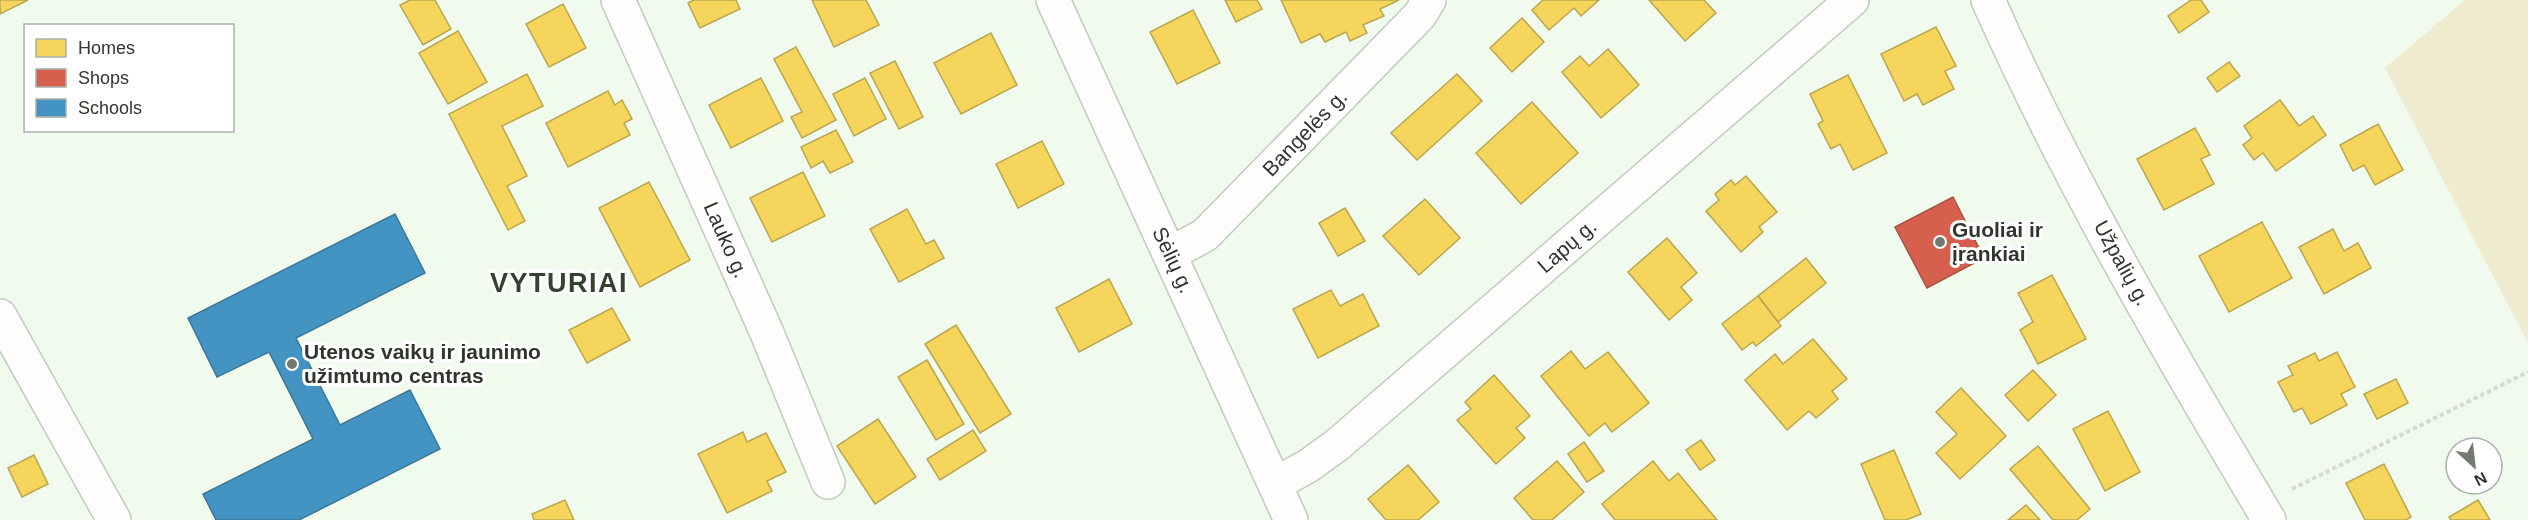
<svg xmlns="http://www.w3.org/2000/svg" width="2528" height="520" viewBox="0 0 2528 520" font-family="Arial,sans-serif">
<style>
.green{fill:#eeebce}
.homes{fill:#f6d55c;stroke:#baa64e;stroke-width:1.5}
.shops{fill:#d6604d;stroke:#a45443;stroke-width:1.5}
.schools{fill:#4393c3;stroke:#3d7796;stroke-width:1.5}
.lines{fill:none;stroke-linecap:round;stroke-linejoin:round}
.minor-casing{stroke:#c2cabf;stroke-width:36}
.path{stroke:#d6d9d5;stroke-width:4;stroke-dasharray:4.5 3;stroke-linecap:butt}
.minor{stroke:#fdfefc;stroke-width:33}
.poi-dot{fill:#737b70;stroke:#fff;stroke-width:2}
.labels{text-anchor:middle;stroke-width:6;stroke-linejoin:round;paint-order:stroke}
.street-label{font-size:21px;fill:#2f372d;stroke:#fff}
.poi-label{font-size:21px;font-weight:bold;fill:#2f372d;stroke:#fff;text-anchor:start}
.district-label{font-size:27px;font-weight:bold;letter-spacing:1.5px;fill:#32442e;stroke:#fff}
</style>
<rect width="100%" height="100%" fill="#f0faed"/>
<polygon class="green" points="2465,0 2528,0 2528,343 2385,68"/>
<g class="homes">
<polygon points="0,0 28,0 0,14"/>
<polygon points="410,0 435,0 451,29 423,45 400,5"/>
<polygon points="694,0 736,0 740,9 700,28 688,3"/>
<polygon points="812,0 866,0 879,25 834,47"/>
<polygon points="1225,0 1257,0 1262,9 1236,22"/>
<polygon points="1281,0 1399,0 1380,9 1384,16 1363,25 1367,33 1350,41 1346,32 1325,42 1320,34 1301,43"/>
<polygon points="1543,0 1599,0 1581,16 1574,8 1549,30 1532,10"/>
<polygon points="1649,0 1704,0 1716,13 1685,41"/>
<polygon points="2191,0 2201,0 2209,12 2179,33 2168,16"/>
<polygon points="563,4 586,48 549,67 526,24"/>
<polygon points="1193,10 1220,63 1177,84 1150,32"/>
<polygon points="1522,18 1544,42 1512,72 1490,48"/>
<polygon points="1936,27 1956,66 1945,71 1954,89 1923,105 1917,94 1904,101 1881,54"/>
<polygon points="458,31 487,82 448,104 419,53"/>
<polygon points="991,33 1017,85 961,114 934,63"/>
<polygon points="796,47 836,120 802,138 791,117 802,112 774,59"/>
<polygon points="1608,49 1639,85 1601,118 1562,72 1580,56 1589,66"/>
<polygon points="895,61 923,117 899,129 870,73"/>
<polygon points="2229,62 2240,76 2217,92 2207,78"/>
<polygon points="527,74 543,106 502,126 527,176 507,186 525,221 508,230 449,114"/>
<polygon points="1457,74 1482,101 1417,160 1391,133"/>
<polygon points="1848,75 1887,153 1853,170 1840,144 1831,149 1818,124 1823,121 1810,94"/>
<polygon points="761,78 783,121 731,148 709,105"/>
<polygon points="865,78 886,119 854,136 833,94"/>
<polygon points="608,91 615,105 622,100 632,119 624,123 630,135 568,167 546,123"/>
<polygon points="2280,100 2299,126 2313,116 2326,135 2276,171 2263,153 2254,160 2243,145 2252,138 2244,126"/>
<polygon points="1532,102 1578,153 1521,204 1476,153"/>
<polygon points="2378,124 2403,170 2375,185 2364,165 2353,171 2340,145"/>
<polygon points="2195,128 2210,155 2201,159 2214,184 2164,210 2137,159"/>
<polygon points="836,130 853,162 830,173 823,161 811,168 801,147"/>
<polygon points="1042,141 1064,184 1018,208 996,164"/>
<polygon points="803,172 825,216 772,242 750,198"/>
<polygon points="1746,176 1777,212 1759,227 1763,232 1741,252 1706,211 1719,200 1715,194 1731,180 1735,185"/>
<polygon points="649,182 690,260 640,287 599,208"/>
<polygon points="1425,199 1460,238 1419,275 1383,236"/>
<polygon points="1345,208 1365,241 1338,256 1319,223"/>
<polygon points="907,209 926,244 934,240 944,258 899,282 870,229"/>
<polygon points="2262,222 2292,278 2229,312 2199,256"/>
<polygon points="2333,229 2344,251 2358,243 2371,268 2324,294 2299,247"/>
<polygon points="1667,238 1697,273 1681,287 1692,300 1669,320 1628,272"/>
<polygon points="1806,258 1826,283 1778,322 1758,296"/>
<polygon points="2052,275 2086,339 2038,364 2020,330 2033,322 2018,293"/>
<polygon points="1109,279 1132,324 1079,352 1056,308"/>
<polygon points="1331,290 1340,306 1363,294 1379,326 1318,358 1293,309"/>
<polygon points="1758,296 1781,326 1756,346 1753,342 1742,350 1722,324"/>
<polygon points="612,308 630,340 587,363 569,330"/>
<polygon points="956,325 1011,414 980,433 925,344"/>
<polygon points="1813,339 1847,379 1832,391 1838,399 1816,418 1809,411 1787,430 1745,380 1775,354 1783,364"/>
<polygon points="1571,351 1585,369 1608,352 1649,403 1612,432 1605,423 1589,436 1541,376"/>
<polygon points="2337,352 2355,387 2341,394 2347,405 2311,424 2302,408 2294,412 2278,382 2293,375 2288,366 2315,353 2319,361"/>
<polygon points="927,360 964,424 936,440 898,377"/>
<polygon points="2033,370 2056,395 2028,421 2005,395"/>
<polygon points="1494,375 1530,416 1516,428 1525,438 1496,464 1457,420 1471,409 1465,402"/>
<polygon points="2396,379 2408,403 2377,419 2364,394"/>
<polygon points="1961,388 2006,436 1960,479 1936,453 1957,434 1936,412"/>
<polygon points="2108,411 2140,472 2105,491 2073,429"/>
<polygon points="878,419 916,477 875,504 837,446"/>
<polygon points="973,430 986,451 940,480 927,459"/>
<polygon points="743,432 747,442 766,433 786,472 767,481 772,491 727,513 698,454"/>
<polygon points="1701,440 1715,460 1700,470 1686,450"/>
<polygon points="1584,442 1604,471 1587,482 1568,454"/>
<polygon points="2038,446 2090,509 2077,520 2053,520 2010,469"/>
<polygon points="1894,450 1921,514 1906,520 1885,520 1861,464"/>
<polygon points="34,455 48,484 22,497 8,468"/>
<polygon points="1557,461 1584,492 1552,520 1533,520 1514,498"/>
<polygon points="1653,461 1669,481 1678,473 1717,520 1615,520 1602,504"/>
<polygon points="2384,464 2411,517 2406,520 2365,520 2346,483"/>
<polygon points="1408,465 1439,502 1418,520 1386,520 1368,499"/>
<polygon points="565,500 574,520 534,520 532,514"/>
<polygon points="2478,500 2490,520 2451,520 2449,517"/>
<polygon points="2026,505 2040,520 2008,520"/>
</g>
<polygon class="shops" points="1953,197 1984,258 1927,288 1895,227"/>
<polygon class="schools" points="395,214 425,273 296,338 340,425 410,390 440,449 299,520 216,520 203,494 313,439 269,352 217,377 188,318"/>
<g class="lines">
<defs>
<g id="minor">
<polyline points="618,0 767,333 828,482"/>
<polyline points="1053,0 1291,520"/>
<path d="M 1988,0 C 2068,180 2168,351 2269,520"/>
<polyline points="1170,254 1205,235 1420,15 1429,0"/>
<polyline points="0,316 114,520"/>
<polyline points="1275,484 1308,466 1337,445 1852,0"/>
</g>
</defs>
<use href="#minor" class="minor-casing"/>
<polyline class="path" points="2292,489 2528,372"/>
<use href="#minor" class="minor"/>
</g>
<g class="poi-dot">
<circle cx="1940" cy="242" r="6"/>
<circle cx="292" cy="364" r="6"/>
</g>
<g class="labels">
<g class="street-label">
<text transform="translate(1305 133) rotate(-46)" y="7">Bangelės g.</text>
<text transform="translate(726 240) rotate(66)" y="7">Lauko g.</text>
<text transform="translate(1567 246) rotate(-41)" y="7">Lapų g.</text>
<text transform="translate(1173 260) rotate(65)" y="7">Sėlių g.</text>
<text transform="translate(2122 263) rotate(61)" y="7">Užpalių g.</text>
</g>
<g class="poi-label">
<text x="1952" y="237">Guoliai ir<tspan x="1952" dy="24">įrankiai</tspan></text>
<text x="304" y="359">Utenos vaikų ir jaunimo<tspan x="304" dy="24">užimtumo centras</tspan></text>
</g>
<g class="district-label">
<text x="559" y="292">VYTURIAI</text>
</g>
</g>
<rect x="24" y="24" width="210" height="108" fill="#ffffff" stroke="#acafab" stroke-width="1.5"/>
<rect x="36" y="39" width="30" height="18" fill="#f6d55c" stroke="#acafab" stroke-width="1.5"/>
<text x="78" y="54" font-size="18" fill="#2f372d">Homes</text>
<rect x="36" y="69" width="30" height="18" fill="#d6604d" stroke="#acafab" stroke-width="1.5"/>
<text x="78" y="84" font-size="18" fill="#2f372d">Shops</text>
<rect x="36" y="99" width="30" height="18" fill="#4393c3" stroke="#acafab" stroke-width="1.5"/>
<text x="78" y="114" font-size="18" fill="#2f372d">Schools</text>
<g transform="translate(2474 466) rotate(153)"><circle r="28" fill="#ffffff" stroke="#acafab" stroke-width="1.5"/>
<path d="M0-4.5L10 22L0 15L-10 22Z" fill="#737b70"/>
<text y="-9" font-size="16" font-weight="bold" text-anchor="middle" fill="#2f372d">N</text>
</g>
</svg>
